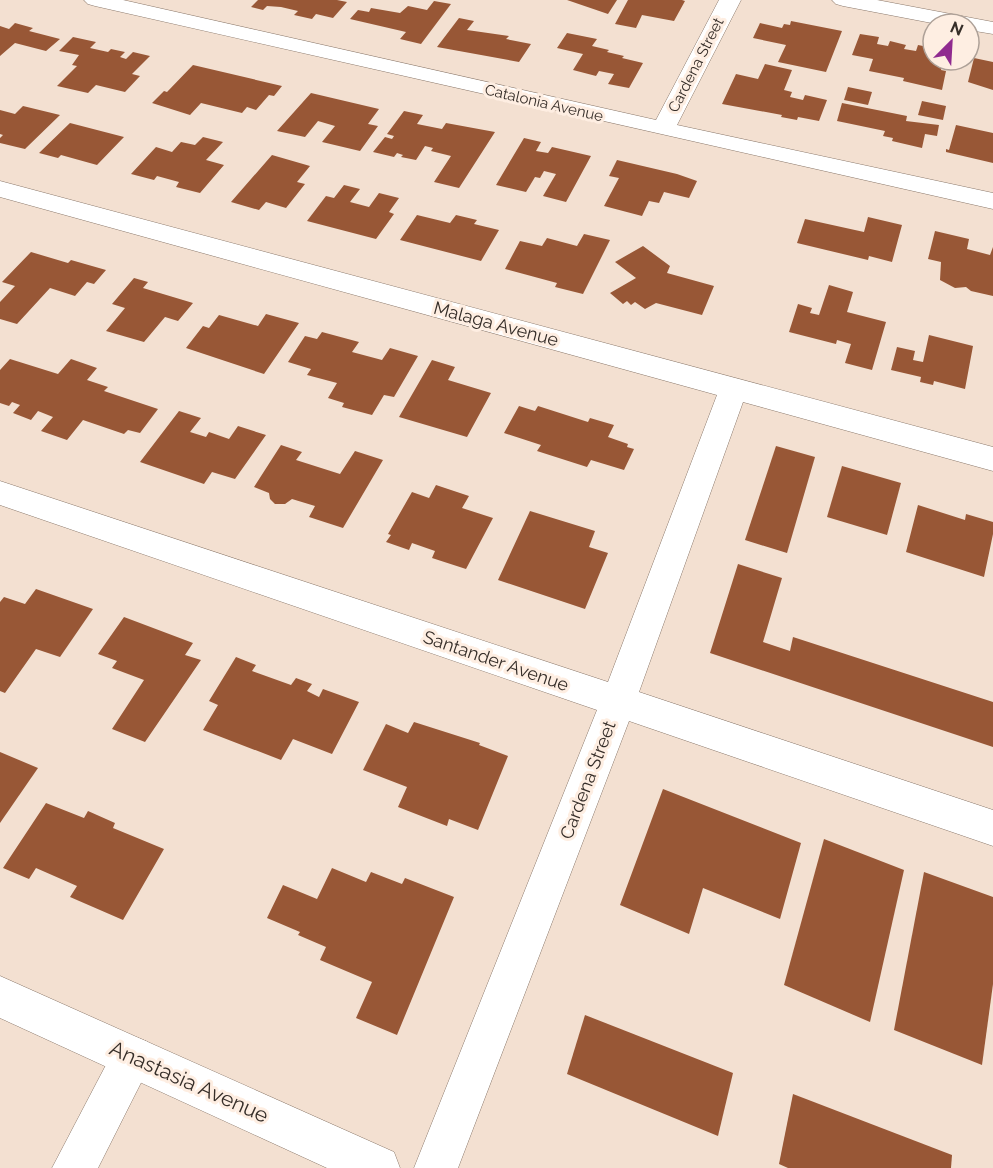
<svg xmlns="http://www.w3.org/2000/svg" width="993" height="1168" viewBox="0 0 993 1168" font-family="Raleway,sans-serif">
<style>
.building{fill:#985736}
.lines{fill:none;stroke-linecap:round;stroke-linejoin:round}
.minor-casing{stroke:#8b796c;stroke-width:1}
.tertiary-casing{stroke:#8b796c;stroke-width:1}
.minor{fill:#fff;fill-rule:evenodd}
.tertiary{fill:#fff;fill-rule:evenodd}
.labels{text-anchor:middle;stroke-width:6;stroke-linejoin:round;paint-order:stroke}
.far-street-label{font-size:15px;fill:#362e29;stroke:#feeee2}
.street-label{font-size:18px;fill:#362e29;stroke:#feeee2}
.near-street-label{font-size:21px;fill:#362e29;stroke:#feeee2}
</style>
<rect width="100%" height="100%" fill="#f3e0d1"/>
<g class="building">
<polygon points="258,0 337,0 347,2 333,18 316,14 312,19 294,15 298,11 281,7 267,6 263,10 251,7"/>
<polygon points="567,0 617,0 608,14"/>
<polygon points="628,0 682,0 685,1 674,21 642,15 636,28 615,24"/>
<polygon points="434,1 451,4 421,44 400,39 406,32 350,19 358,10 369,12 371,8 400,13 408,6 427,10"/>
<polygon points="459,18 474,21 467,30 509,36 506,39 531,44 519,62 437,47"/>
<polygon points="791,21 842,31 826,72 778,62 786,45 753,38 760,23 782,28 784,24 790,25"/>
<polygon points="15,23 33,28 29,31 60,39 46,51 15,43 0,56 0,26 9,29"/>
<polygon points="567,33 597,39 592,46 609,50 607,52 624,56 622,58 643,63 629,88 608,84 614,74 599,71 596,76 573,70 583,54 557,48"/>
<polygon points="860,34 879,37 877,44 888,46 890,41 906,45 904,49 916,51 918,45 933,48 933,60 944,60 941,70 946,71 942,90 903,81 904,78 869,71 873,59 852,55"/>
<polygon points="73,37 96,42 90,48 108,52 111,49 125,52 120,57 126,59 133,52 150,56 132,74 140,76 125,92 96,85 88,93 57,86 77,66 72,65 79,55 59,51"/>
<polygon points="974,58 993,62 993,90 968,82"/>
<polygon points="765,64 792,70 784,90 792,92 790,97 803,100 805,95 827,100 819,121 798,117 797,120 781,117 782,115 722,104 736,74 758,79"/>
<polygon points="193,65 282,86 274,96 269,95 256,110 247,107 242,113 201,103 190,115 152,103 164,91 167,92"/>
<polygon points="848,87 872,92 868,105 844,100"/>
<polygon points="311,93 379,109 368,124 378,126 360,151 322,142 335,126 318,121 305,137 277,131"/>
<polygon points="922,101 946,106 943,120 918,115"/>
<polygon points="842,103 907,116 906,121 939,125 937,136 925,134 922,148 892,141 893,138 883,136 885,131 837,121"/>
<polygon points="23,106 60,115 25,149 0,143 0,138 3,135 0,134 0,110 15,114"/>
<polygon points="404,111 423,115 417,124 442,129 446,123 495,132 459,188 434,182 451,156 431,151 433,148 425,146 416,160 401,157 403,155 397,153 394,157 373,152 385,137 392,139 394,136 387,134"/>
<polygon points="70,123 124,137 97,165 61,155 58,158 39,153"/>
<polygon points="956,125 993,133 993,163 946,152 946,149 949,150"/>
<polygon points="203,137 223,142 206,160 224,165 200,193 176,187 179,182 157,176 154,180 131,174 156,147 172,152 181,142 195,145"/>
<polygon points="524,138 541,142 536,151 548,153 552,147 591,156 566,202 543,196 556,174 544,171 540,178 535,177 526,192 496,185"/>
<polygon points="272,155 310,166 297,182 305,184 286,208 266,202 259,210 231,202"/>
<polygon points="617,160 677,174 697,181 689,198 664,192 659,203 649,201 642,216 604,206 619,178 609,176"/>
<polygon points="344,185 360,189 350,202 369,207 379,193 399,198 389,212 394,214 376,239 307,221 326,196 334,198"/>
<polygon points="417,215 450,223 456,215 477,220 474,224 499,230 481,261 400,240"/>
<polygon points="868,217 902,225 892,262 869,256 868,260 797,243 805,219 864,232"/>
<polygon points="935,231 969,239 967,249 990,255 993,247 993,296 971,291 966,287 955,288 940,280 941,262 928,259"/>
<polygon points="584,234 610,240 583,294 555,287 557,283 505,269 520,241 542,246 547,238 577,246"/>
<polygon points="643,246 670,266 667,273 714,286 702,315 656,303 645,309 635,302 631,305 627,301 623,304 610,293 636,278 615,262"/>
<polygon points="31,252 68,263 71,260 106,270 94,284 87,282 75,296 50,288 17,324 0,319 0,302 15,286 2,282"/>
<polygon points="134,278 148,282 143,288 193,303 178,321 165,317 144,342 106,331 125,308 112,304"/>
<polygon points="829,285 853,292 847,312 886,322 872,370 845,363 851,344 837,340 836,344 789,332 798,304 812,308 810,313 819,315"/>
<polygon points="266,314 299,323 264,374 186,348 203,326 209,328 219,315 258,326"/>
<polygon points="322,332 359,342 352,352 382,360 390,348 418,356 394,397 384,395 372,415 342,407 344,403 328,398 337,383 307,375 311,369 288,362 305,336 317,339"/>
<polygon points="929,335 973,346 965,389 934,381 933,385 920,382 921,377 891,370 897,347 915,351 913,360 923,362"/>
<polygon points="10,359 58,374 71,359 97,368 87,380 108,387 104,391 158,409 140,433 128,430 124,434 83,420 67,440 41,431 53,417 38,411 31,420 13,413 20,405 12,402 9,406 0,403 0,370"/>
<polygon points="432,360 455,367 448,380 491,393 467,437 399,417"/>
<polygon points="519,406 535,411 538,406 588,422 590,418 614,425 608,437 628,444 627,447 634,449 624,470 591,460 587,467 537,451 541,445 504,433"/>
<polygon points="179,411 201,418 190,432 206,437 209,432 229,439 238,426 266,435 235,479 212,472 204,484 140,462"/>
<polygon points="281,445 302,452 296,460 340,474 355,451 383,460 343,528 309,517 315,506 292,499 285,504 275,504 270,499 269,493 254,487"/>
<polygon points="776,446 815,457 787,553 745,540"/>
<polygon points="842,466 901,483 887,535 827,517"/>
<polygon points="436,485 469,496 462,508 493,518 466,569 432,558 435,551 412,543 409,550 386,542 391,535 388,534 412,492 429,498"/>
<polygon points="918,505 965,520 966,514 993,522 993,534 984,577 906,552"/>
<polygon points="530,511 595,531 589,547 608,553 585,609 498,580"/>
<polygon points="738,564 782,578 763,642 790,651 793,637 993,702 993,747 710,653"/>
<polygon points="36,589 93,609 60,657 36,649 5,693 0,691 0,602 4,597 25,604"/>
<polygon points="124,617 193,643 185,655 201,660 145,742 112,729 144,680 112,668 117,661 98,654"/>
<polygon points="236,657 256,665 252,671 291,685 296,678 312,684 307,691 319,697 323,689 359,702 332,754 293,739 281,760 203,730 218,705 209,701"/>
<polygon points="414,722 480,743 479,745 508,756 478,830 449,819 447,826 398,807 407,787 363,770 386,724 408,733"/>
<polygon points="0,752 38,768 0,823"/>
<polygon points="663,789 801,843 780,919 703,888 689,934 620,905"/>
<polygon points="46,803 84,818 88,811 115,823 113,828 164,849 123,920 70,897 77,886 36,868 29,879 3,868"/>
<polygon points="824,839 904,870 870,1022 784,985"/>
<polygon points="332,868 366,882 371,872 402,884 405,878 454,897 397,1035 356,1018 372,982 320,960 326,947 298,935 300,932 267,918 283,885 317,899"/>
<polygon points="924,872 993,897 993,984 982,1065 894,1030"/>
<polygon points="585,1015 733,1073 718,1136 567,1074"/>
<polygon points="793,1094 952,1155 951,1168 788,1168 779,1164"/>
</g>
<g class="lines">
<defs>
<g id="minor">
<polygon points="84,0 123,0 656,120 719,0 741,0 677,125 993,193 993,209 95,6 88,4"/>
<polygon points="832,0 877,0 993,22 993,34 969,30 969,24 937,24 843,6 836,4"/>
<polygon points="0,181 993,447 993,471 743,402 639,692 993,810 993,846 629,721 458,1168 414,1168 597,710 0,505 0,481 608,682 717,395 0,197"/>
<polygon points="133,1036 148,1042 154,1057 98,1168 52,1168 118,1042"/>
</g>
<polygon id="tertiary" points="0,976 394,1152 400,1168 327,1168 0,1018"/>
</defs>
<use href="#minor" class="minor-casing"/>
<use href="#tertiary" class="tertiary-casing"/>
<use href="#minor" class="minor"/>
<use href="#tertiary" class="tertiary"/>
</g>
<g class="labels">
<g class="far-street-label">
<text transform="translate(696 65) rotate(-63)" y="5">Cardena Street</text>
<text transform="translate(544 103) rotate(13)" y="5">Catalonia Avenue</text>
</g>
<g class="street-label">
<text transform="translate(496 324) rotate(15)" y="6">Malaga Avenue</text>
<text transform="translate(496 661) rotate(19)" y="6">Santander Avenue</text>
<text transform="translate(588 780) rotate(-69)" y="6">Cardena Street</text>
</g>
<g class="near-street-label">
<text transform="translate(189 1082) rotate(24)" y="7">Anastasia Avenue</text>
</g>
</g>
<g transform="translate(951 42) rotate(24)"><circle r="28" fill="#feeee2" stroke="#aea198" stroke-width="1.5"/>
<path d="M0-4.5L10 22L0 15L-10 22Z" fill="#902a8f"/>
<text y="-9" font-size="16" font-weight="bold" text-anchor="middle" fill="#362e29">N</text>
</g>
</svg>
